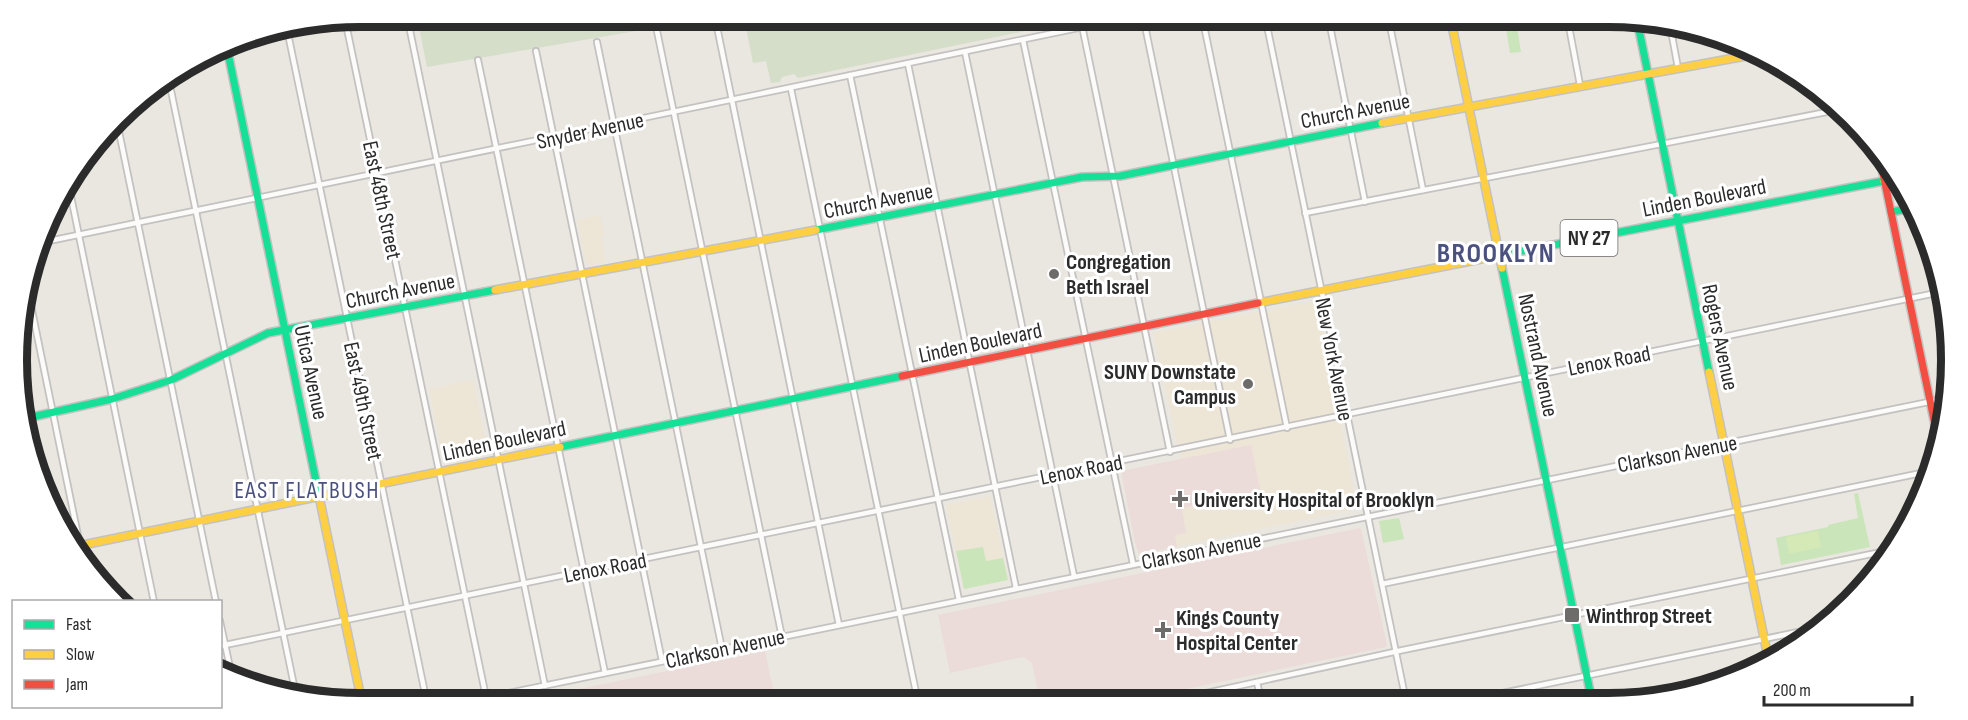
<svg xmlns="http://www.w3.org/2000/svg" width="1968" height="720" viewBox="0 0 1968 720" font-family="'Sofia Sans Condensed',sans-serif">
<style>
.education{fill:#ede6d6}
.medical{fill:#ecdcd9}
.green{fill:#cae5b9}
.cemetery{fill:#d5dec8}
.pitch{fill:#d5e9b7}
.lines{fill:none;stroke-linecap:round;stroke-linejoin:round}
.street-casing{stroke:#c3c2c1;stroke-width:8}
.fast-casing{stroke:#c3c2c1;stroke-width:10}
.slow-casing{stroke:#c3c2c1;stroke-width:10}
.jam-casing{stroke:#c3c2c1;stroke-width:10}
.street{stroke:#fcfbfa;stroke-width:4.5}
.fast{stroke:#16e098;stroke-width:7}
.slow{stroke:#ffcf43;stroke-width:7}
.jam{stroke:#f24e42;stroke-width:7}
.poi-dot{fill:#6e6c6a;stroke:#fff;stroke-width:2}
.labels{text-anchor:middle;stroke-width:6;stroke-linejoin:round;paint-order:stroke}
.shield{fill:#fff;stroke:#6b6b6b;stroke-width:1.5}
.shield-label{font-size:21px;font-weight:bold;fill:#2b2b2b}
.street-label{font-size:22px;fill:#2b2b2b;stroke:#fff}
.poi-label{font-size:22px;font-weight:bold;fill:#2b2b2b;stroke:#fff;text-anchor:start}
.neighbourhood-label{font-size:24px;letter-spacing:1.5px;fill:#4a517e;stroke:#fff}
.district-label{font-size:28px;font-weight:bold;letter-spacing:1.5px;fill:#4a517e;stroke:#fff}
.rim{fill:none;stroke:#2b2b2b;stroke-width:8}
</style>
<rect width="100%" height="100%" fill="#eae6e0"/>
<g class="education">
<polygon points="600,215 604,235 601,238 606,262 587,266 577,220"/>
<polygon points="1317,300 1357,509 1139,554 1135,543 1121,471 1181,459 1153,333"/>
<polygon points="473,380 488,451 444,460 429,389"/>
<polygon points="990,496 1008,580 964,589 946,505"/>
</g>
<g class="medical">
<polygon points="1251,445 1261,494 1182,508 1186,533 1175,535 1177,547 1139,554 1135,543 1121,471"/>
<polygon points="1360,528 1361,529 1387,645 1386,647 1124,702 1040,702 1032,663 1023,657 950,673 938,615"/>
<polygon points="765,651 776,703 510,703"/>
</g>
<g class="green">
<polygon points="1517,27 1521,52 1510,53 1506,28"/>
<polygon points="1858,493 1870,547 1781,565 1776,538 1828,527 1828,525 1858,518 1854,494"/>
<polygon points="1399,518 1404,539 1383,543 1379,521"/>
<polygon points="983,547 986,561 1003,558 1008,580 964,589 956,551"/>
</g>
<g class="cemetery">
<polygon points="1048,16 1050,26 798,78 794,74 782,77 780,82 771,83 766,61 753,63 744,17"/>
<polygon points="417,17 717,17 427,67"/>
</g>
<polygon class="pitch" points="1818,531 1821,547 1789,554 1786,537"/>
<g class="lines">
<defs>
<g id="street">
<polyline points="407,16 545,686"/>
<polyline points="1080,16 1170,452"/>
<polyline points="1143,16 1230,440"/>
<polyline points="1202,16 1287,428"/>
<polyline points="1265,16 1406,701"/>
<polyline points="1328,16 1365,202"/>
<polyline points="1388,16 1423,190"/>
<polyline points="1567,16 1580,85"/>
<polyline points="345,19 486,697"/>
<polyline points="716,22 839,625"/>
<polyline points="1452,24 1493,16"/>
<polyline points="1670,25 1678,68"/>
<polyline points="287,29 427,703"/>
<polyline points="657,31 782,637"/>
<polyline points="242,39 312,24"/>
<polyline points="1023,40 1133,564"/>
<polyline points="597,42 722,649"/>
<polyline points="536,51 662,661"/>
<polyline points="965,52 1074,576"/>
<polyline points="478,60 605,673"/>
<polyline points="908,64 1016,588"/>
<polyline points="850,75 959,600"/>
<polyline points="169,81 296,695"/>
<polyline points="791,89 918,702"/>
<polyline points="117,122 216,602"/>
<polyline points="68,182 154,602"/>
<polyline points="1305,213 1837,110"/>
<polyline points="44,242 1136,16"/>
<polyline points="28,291 83,560"/>
<polyline points="1382,584 1931,471"/>
<polyline points="220,621 231,672"/>
<polyline points="220,646 1941,292"/>
<polyline points="1257,682 1261,701"/>
<polyline points="1464,701 1822,627"/>
<polyline points="1165,702 1403,650 1891,550"/>
<polyline points="460,703 1943,399"/>
</g>
<g id="fast">
<polyline points="1637,20 1709,372"/>
<polyline points="227,48 319,496"/>
<polyline points="1891,212 1912,208"/>
<polyline points="816,230 1082,177 1120,176 1382,123"/>
<polyline points="1491,257 1884,181 1895,176"/>
<polyline points="1502,268 1592,701"/>
<polyline points="23,419 112,399 171,380 268,333 495,290"/>
<polyline points="560,447 902,376"/>
</g>
<g id="slow">
<polyline points="1450,16 1502,268"/>
<polyline points="1382,123 1751,55"/>
<polyline points="1884,181 1909,198"/>
<polyline points="495,290 816,230"/>
<polyline points="1258,303 1491,257"/>
<polyline points="1709,372 1769,662"/>
<polyline points="319,496 362,703"/>
<polyline points="73,547 560,447"/>
</g>
<g id="jam">
<polyline points="1880,159 1940,449"/>
<polyline points="902,376 1258,303"/>
</g>
</defs>
<use href="#street" class="street-casing"/>
<use href="#fast" class="fast-casing"/>
<use href="#slow" class="slow-casing"/>
<use href="#jam" class="jam-casing"/>
<use href="#street" class="street"/>
<use href="#fast" class="fast"/>
<use href="#slow" class="slow"/>
<use href="#jam" class="jam"/>
</g>
<g class="poi-dot">
<circle cx="1054" cy="274" r="6"/>
<circle cx="1248" cy="384" r="6"/>
<path d="M1177 490h6v6h6v6h-6v6h-6v-6h-6v-6h6z"/>
<rect x="1564" y="607" width="16" height="16" rx="3"/>
<path d="M1160 621h6v6h6v6h-6v6h-6v-6h-6v-6h6z"/>
</g>
<g class="labels">
<rect class="shield" x="1560.5" y="220" width="57" height="36" rx="4.5"/>
<g class="shield-label">
<text x="1589" y="245">NY 27</text>
</g>
<g class="street-label">
<text transform="translate(1355 110) rotate(-11)" y="8">Church Avenue</text>
<text transform="translate(590 130) rotate(-12)" y="8">Snyder Avenue</text>
<text transform="translate(1704 197) rotate(-11)" y="8">Linden Boulevard</text>
<text transform="translate(383 200) rotate(78)" y="8">East 48th Street</text>
<text transform="translate(878 200) rotate(-11)" y="8">Church Avenue</text>
<text transform="translate(400 290) rotate(-11)" y="8">Church Avenue</text>
<text transform="translate(1721 337) rotate(78)" y="8">Rogers Avenue</text>
<text transform="translate(980 342) rotate(-12)" y="8">Linden Boulevard</text>
<text transform="translate(1539 355) rotate(78)" y="8">Nostrand Avenue</text>
<text transform="translate(1335 359) rotate(79)" y="8">New York Avenue</text>
<text transform="translate(1609 360) rotate(-11)" y="8">Lenox Road</text>
<text transform="translate(312 372) rotate(78)" y="8">Utica Avenue</text>
<text transform="translate(364 401) rotate(78)" y="8">East 49th Street</text>
<text transform="translate(504 440) rotate(-12)" y="8">Linden Boulevard</text>
<text transform="translate(1677 453) rotate(-11)" y="8">Clarkson Avenue</text>
<text transform="translate(1081 469) rotate(-11)" y="8">Lenox Road</text>
<text transform="translate(1201 550) rotate(-11)" y="8">Clarkson Avenue</text>
<text transform="translate(605 567) rotate(-11)" y="8">Lenox Road</text>
<text transform="translate(725 648) rotate(-12)" y="8">Clarkson Avenue</text>
</g>
<g class="poi-label">
<text x="1066" y="269">Congregation<tspan x="1066" dy="25">Beth Israel</tspan></text>
<text x="1236" y="379" text-anchor="end">SUNY Downstate<tspan x="1236" dy="25">Campus</tspan></text>
<text x="1194" y="507">University Hospital of Brooklyn</text>
<text x="1586" y="623">Winthrop Street</text>
<text x="1176" y="625">Kings County<tspan x="1176" dy="25">Hospital Center</tspan></text>
</g>
<g class="neighbourhood-label">
<text x="307" y="498">EAST FLATBUSH</text>
</g>
<g class="district-label">
<text x="1496" y="262">BROOKLYN</text>
</g>
</g>
<path d="M0 0H1968V720H0ZM360 27H1608A333 333 0 0 1 1941 360V360A333 333 0 0 1 1608 693H360A333 333 0 0 1 27 360V360A333 333 0 0 1 360 27Z" fill="#fff" fill-rule="evenodd"/>
<path class="rim" d="M360 27H1608A333 333 0 0 1 1941 360V360A333 333 0 0 1 1608 693H360A333 333 0 0 1 27 360V360A333 333 0 0 1 360 27Z"/>
<rect x="12" y="600" width="210" height="108" fill="#ffffff" stroke="#aaaaaa" stroke-width="1.5"/>
<rect x="24" y="620" width="30" height="9" fill="#16e098" stroke="#aaaaaa" stroke-width="1.5"/>
<text x="66" y="630" font-size="18" fill="#2b2b2b">Fast</text>
<rect x="24" y="650" width="30" height="9" fill="#ffcf43" stroke="#aaaaaa" stroke-width="1.5"/>
<text x="66" y="660" font-size="18" fill="#2b2b2b">Slow</text>
<rect x="24" y="680" width="30" height="9" fill="#f24e42" stroke="#aaaaaa" stroke-width="1.5"/>
<text x="66" y="690" font-size="18" fill="#2b2b2b">Jam</text>
<path d="M1764 696v9h148v-9" fill="none" stroke="#2b2b2b" stroke-width="3"/>
<text x="1773" y="696" font-size="18" fill="#2b2b2b" stroke="#ffffff" stroke-width="4.5" paint-order="stroke">200 m</text>
</svg>
